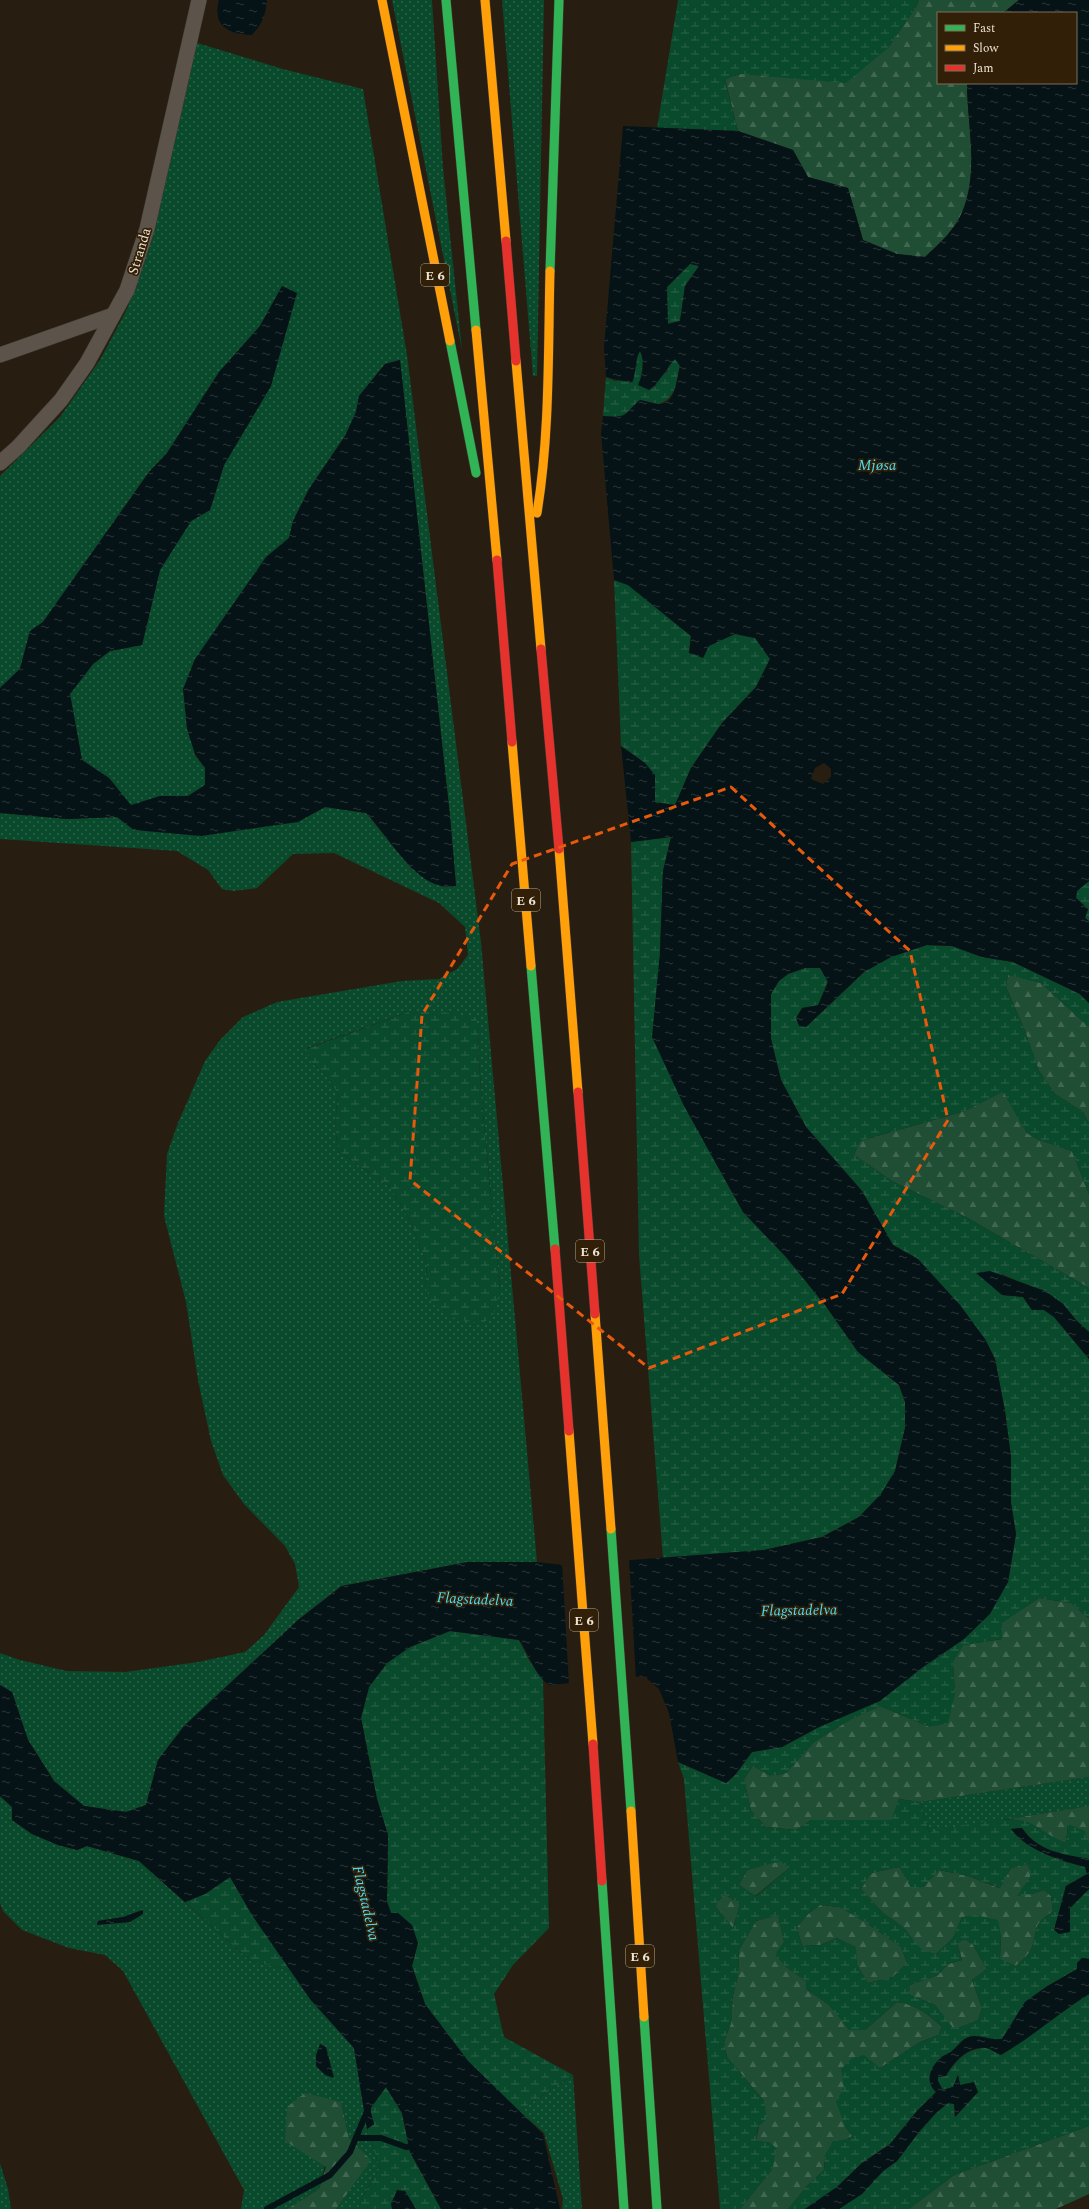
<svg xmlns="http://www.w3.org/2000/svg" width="1089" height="2209" viewBox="0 0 1089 2209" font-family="Spectral,serif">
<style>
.grass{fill:url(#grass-dots);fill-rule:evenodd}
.forest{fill:url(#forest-firs)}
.wetland{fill:url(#wetland-marsh);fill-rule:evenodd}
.water{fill:url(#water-ripples);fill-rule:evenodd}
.pier{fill:#271e11}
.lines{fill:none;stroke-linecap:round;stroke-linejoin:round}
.stream{stroke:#051316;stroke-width:6}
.street-casing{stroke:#403930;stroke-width:16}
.fast-casing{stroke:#403930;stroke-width:10}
.slow-casing{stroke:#403930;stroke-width:10}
.jam-casing{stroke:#403930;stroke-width:10}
.street{stroke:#5c544b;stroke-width:15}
.fast{stroke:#30b455;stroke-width:9}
.slow{stroke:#ff9f0a;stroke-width:9}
.jam{stroke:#e5322d;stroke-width:9}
.marked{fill:none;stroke:#e8590c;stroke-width:3;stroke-dasharray:8 5;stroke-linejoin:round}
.labels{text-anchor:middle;stroke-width:3.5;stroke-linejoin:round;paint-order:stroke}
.shield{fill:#312007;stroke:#b5a896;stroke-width:1}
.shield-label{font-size:13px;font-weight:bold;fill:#ede2d3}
.street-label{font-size:14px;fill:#ede2d3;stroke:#312007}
.water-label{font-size:15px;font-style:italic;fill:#4cdcf6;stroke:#312007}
</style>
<defs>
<pattern id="grass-dots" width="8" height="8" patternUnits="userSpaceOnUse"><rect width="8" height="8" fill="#09492c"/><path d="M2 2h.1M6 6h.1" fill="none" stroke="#2d634a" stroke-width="1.8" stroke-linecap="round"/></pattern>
<pattern id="forest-firs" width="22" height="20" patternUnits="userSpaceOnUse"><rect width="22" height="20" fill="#204e34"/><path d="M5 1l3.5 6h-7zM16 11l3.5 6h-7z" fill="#416750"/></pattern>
<pattern id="wetland-marsh" width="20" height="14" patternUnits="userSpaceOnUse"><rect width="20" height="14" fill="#09492c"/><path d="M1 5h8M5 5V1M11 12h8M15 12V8" fill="none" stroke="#2d634a"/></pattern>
<pattern id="water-ripples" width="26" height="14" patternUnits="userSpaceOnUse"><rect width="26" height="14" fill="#051316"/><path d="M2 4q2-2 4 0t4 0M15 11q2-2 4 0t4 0" fill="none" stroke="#2a3537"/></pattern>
</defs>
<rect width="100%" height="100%" fill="#271e11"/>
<g class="grass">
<polygon points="392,0 432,0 443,168 462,350"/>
<polygon points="502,0 544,0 537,376 533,376"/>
<path d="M 194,42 L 283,69 L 363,89 L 407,355 L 481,942 L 537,1562 L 468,1562 L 341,1586 L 298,1620 L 184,1726 L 158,1760 L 146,1805 L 126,1812 L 84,1806 L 54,1781 L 28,1740 L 12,1692 L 0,1685 L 0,1653 L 20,1660 L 67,1671 L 125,1672 L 198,1662 L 245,1652 L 264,1635 L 299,1587 L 295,1564 L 285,1546 L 244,1504 L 223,1475 L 211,1441 L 198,1380 L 186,1302 L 164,1216 L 167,1154 L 178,1123 L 205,1061 L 220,1040 L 243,1017 L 277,1002 L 402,981 L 439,979 L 457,969 L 468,955 L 465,927 L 439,903 L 334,853 L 293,854 L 257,888 L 233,891 L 222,889 L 208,870 L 177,851 L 0,839 L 0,813 L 67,819 L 117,817 L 134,830 L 297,822 L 325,807 L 366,813 L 411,868 L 456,886 L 450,816 L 400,360 L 385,364 L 359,396 L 356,412 L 345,436 L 309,489 L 293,521 L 289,538 L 278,547 L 194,754 L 205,768 L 205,785 L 188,796 L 160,796 L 131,806 L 109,778 L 82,760 L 70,694 L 93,664 L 110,651 L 142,645 L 160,570 L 191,521 L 210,510 L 224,465 L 271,386 L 282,286 L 260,326 L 219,372 L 167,453 L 149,472 L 43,622 L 30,631 L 20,669 L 0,688 L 0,476 L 60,417 L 100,360 L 127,309 L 148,250 L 176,133 ZM 411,1011 L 479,1029 L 478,1050 L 483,1113 L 500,1290 L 425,1287 L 427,1264 L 409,1219 L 390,1187 L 338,1151 L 335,1125 L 338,1094 L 328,1078 L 311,1062 L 307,1048 Z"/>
<polygon points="1089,1777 1089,1806 929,1832 920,1802"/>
<path d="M 0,1796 L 12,1807 L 12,1820 L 32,1834 L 58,1845 L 77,1850 L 87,1846 L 139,1861 L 249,1960 L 291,1971 L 310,1999 L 354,2048 L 367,2129 L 380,2168 L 362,2197 L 359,2209 L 336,2209 L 370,2160 L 349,2138 L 341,2102 L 319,2189 L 287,2209 L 241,2209 L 244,2190 L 123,1971 L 105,1955 L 69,1948 L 22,1930 L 3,1911 L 0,1903 ZM 142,1910 L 130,1922 L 97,1924 L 98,1921 L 123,1917 Z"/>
<polygon points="573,2075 582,2209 562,2209 563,2199 544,2133 519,2111"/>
<polygon points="0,2163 8,2189 11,2209 0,2209"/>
</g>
<g class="forest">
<path d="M 919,0 L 1019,0 L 1003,13 L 938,13 L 938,83 L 967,83 C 967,125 979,169 963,210 C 956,229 939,244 925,257 L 897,254 L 863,240 L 848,188 L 808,177 L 793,150 L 738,131 L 725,79 L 740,74 L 888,48 L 916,7 Z"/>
<polygon points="1008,974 1041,983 1089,1027 1089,1123 1083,1112 1055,1094 1039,1071 1025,1031 1006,987"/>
<polygon points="1003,1091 1027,1133 1037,1139 1072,1151 1089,1194 1089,1288 966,1217 892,1181 854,1155 860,1141 965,1111"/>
<polygon points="1039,1598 1071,1603 1089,1619 1089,1777 920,1802 899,1799 892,1820 811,1820 796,1830 766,1827 751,1811 744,1779 753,1766 771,1776 786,1773 814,1742 851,1719 880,1706 930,1727 955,1694 953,1661 963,1645 1002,1639 1001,1623"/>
<path d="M 1089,1806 L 1089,1843 L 1068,1824 L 1066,1843 C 1042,1835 1034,1821 1008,1819 Z"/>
<polygon points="781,1860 788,1869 755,1896 739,1885 747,1870"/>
<path d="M 1027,1864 L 1031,1871 L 1032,1894 L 1044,1890 L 1051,1896 L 1053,1911 C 1032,1926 1039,1926 1032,1947 C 1030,1954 1021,1961 1016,1966 L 1000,1960 L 1001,1935 L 962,1917 L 953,1938 L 936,1954 L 922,1951 L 903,1927 L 883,1913 L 861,1889 L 871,1873 L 899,1867 L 923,1887 L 939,1870 L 968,1876 L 999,1888 L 1011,1868 Z"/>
<polygon points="724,1894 740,1904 733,1928 715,1906"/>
<polygon points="820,1905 840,1907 865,1922 901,1947 907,1963 893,1977 868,1983 857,1965 855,1947 837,1938 820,1945 802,1946 797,1927 808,1914"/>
<path d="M 778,1915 L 784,1941 L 785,1966 L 806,1981 L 806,1989 L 828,2004 L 838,2015 L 865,2030 L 897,2002 C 916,2004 929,2015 942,2027 L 938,2035 L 920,2042 L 880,2068 L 844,2087 L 845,2126 L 852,2136 L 825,2155 L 824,2170 L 807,2186 L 788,2209 L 740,2209 L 773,2168 L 771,2143 L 756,2141 L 764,2101 L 727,2057 L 724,2042 L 731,2023 L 733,1995 L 738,1976 L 739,1950 L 756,1921 Z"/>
<polygon points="965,1939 973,1945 987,1969 972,1980 982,2008 978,2020 954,2030 935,2005 908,1994 910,1985 938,1975 948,1964 962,1960 957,1943"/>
<polygon points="305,2093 341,2102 349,2138 371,2160 336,2209 287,2209 319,2189 326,2167 285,2141 287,2107"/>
<polygon points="1089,2126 1089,2194 1056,2209 909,2209 954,2175"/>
</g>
<g class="wetland">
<polygon points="678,0 919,0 916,7 888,48 846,83 739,74 725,80 738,131 657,128"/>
<polygon points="690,264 699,266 685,286 680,321 667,324 667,287"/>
<path d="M 640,351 L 643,358 L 641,379 L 655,387 L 660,376 L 667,372 L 669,365 L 675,359 L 680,365 C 676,381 677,398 659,404 L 640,400 C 622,415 630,418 603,416 L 606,377 L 615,381 L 627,380 L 637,365 L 636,357 Z"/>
<polygon points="614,580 628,585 691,636 689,653 735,634 755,638 770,659 756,687 722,723 691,768 675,805 654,802 645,763 621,746"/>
<polygon points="671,837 663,871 660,952 714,1160 743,1212 786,1257 825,1305 858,1352 899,1385 905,1402 905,1428 895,1471 881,1494 859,1517 822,1537 764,1550 663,1558 639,1255 631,842"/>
<polygon points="1089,881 1089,921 1085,918 1088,909 1076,898 1077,891"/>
<path d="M 926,945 L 952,946 L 982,957 L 1013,962 L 1080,994 L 1089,1003 L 1089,1027 L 1041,983 L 1008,975 L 1006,987 L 1025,1031 L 1039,1071 L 1055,1094 L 1083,1112 L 1089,1123 L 1089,1194 L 1072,1151 L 1037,1139 L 1027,1133 L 1003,1092 L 965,1111 L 860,1141 L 854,1155 L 892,1181 L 966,1217 L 1089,1288 L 1089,1332 L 1077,1321 L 1063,1304 L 1045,1291 L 1030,1287 L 1002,1274 L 1002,1295 L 1023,1297 L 1032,1310 L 1044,1310 L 1054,1317 L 1089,1359 L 1089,1619 L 1071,1603 L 1039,1598 L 1002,1623 L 1002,1639 L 963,1645 L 953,1661 L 955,1694 L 948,1723 L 930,1727 L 880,1706 L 851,1719 L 814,1742 L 786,1773 L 771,1776 L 753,1766 L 744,1779 L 751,1811 L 766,1827 L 796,1830 L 811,1820 L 891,1820 L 899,1799 L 920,1802 L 929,1832 C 952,1828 1008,1814 1028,1822 C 1041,1828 1052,1838 1066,1843 L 1068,1824 L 1085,1831 L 1089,1843 L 1089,1859 C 1063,1855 1037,1851 1022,1828 L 1011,1829 C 1025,1849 1062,1862 1085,1866 L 1087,1874 L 1066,1886 L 1054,1930 L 1070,1932 L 1070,1908 L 1089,1889 L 1089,1959 L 1082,1958 L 1077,1969 L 1046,1987 L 1025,2002 L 1002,2039 L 992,2040 L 974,2036 L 964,2039 L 951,2052 L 941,2057 L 936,2092 L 917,2111 L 890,2144 L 862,2163 L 837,2187 L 805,2209 L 788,2209 L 807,2186 L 824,2170 L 825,2155 L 833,2141 L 848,2139 L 852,2136 L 845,2126 L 836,2102 L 844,2087 L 841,2069 L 852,2058 L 864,2055 L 880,2068 L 920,2042 L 938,2035 L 942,2027 C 929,2015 916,2004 897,2002 L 865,2030 L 849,2030 L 828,2004 L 806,1989 L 806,1981 L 785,1966 L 775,1955 L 784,1941 L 778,1915 L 756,1921 L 739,1950 L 738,1976 L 733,1995 L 731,2023 L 724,2042 L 727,2057 L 764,2101 L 767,2119 L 758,2127 L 756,2141 L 771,2143 L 776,2148 L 773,2168 L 740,2209 L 720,2209 L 684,1779 L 678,1762 L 726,1783 L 735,1775 L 752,1752 L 782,1747 L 817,1728 L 923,1667 L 964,1639 L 1008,1582 L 1016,1534 L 1011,1503 L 1011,1457 L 1005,1411 L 995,1359 L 985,1339 L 918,1259 L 893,1245 L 862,1191 L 806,1127 L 781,1080 L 771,1039 L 771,994 L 778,981 L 788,974 L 805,968 L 820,968 L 828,981 L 818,1006 L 802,1008 L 806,1027 L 864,972 L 891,957 ZM 781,1861 L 788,1869 L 756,1896 L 739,1885 L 747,1870 ZM 1027,1864 L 1031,1871 L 1030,1877 L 1017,1896 L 1032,1894 L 1044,1890 L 1051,1896 L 1053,1911 C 1032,1926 1039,1926 1032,1947 C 1030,1954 1021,1961 1016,1966 L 1000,1959 L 1001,1935 L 998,1920 L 975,1915 L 962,1917 L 953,1938 L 936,1954 L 922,1950 L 903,1927 L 883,1913 L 861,1889 L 871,1873 L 899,1867 L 912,1889 L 923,1887 L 939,1870 L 968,1876 L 1000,1888 L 1011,1868 ZM 724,1894 L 740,1904 L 733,1928 L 715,1906 ZM 820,1905 L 840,1907 L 865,1922 L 901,1947 L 907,1963 L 893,1977 L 868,1983 L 857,1965 L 856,1947 L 837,1938 L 820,1945 L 802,1946 L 797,1927 L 808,1914 ZM 965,1939 L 973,1945 L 987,1969 L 972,1980 L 982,2008 L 978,2020 L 954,2029 L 935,2005 L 909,1994 L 910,1985 L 938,1975 L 948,1964 L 962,1960 L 957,1944 Z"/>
<polygon points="411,1011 454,1013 476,1018 479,1029 478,1050 483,1113 500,1290 494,1314 482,1324 456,1319 432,1304 425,1287 427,1264 409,1219 390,1187 338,1151 335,1125 338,1094 328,1078 311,1062 306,1049"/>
<polygon points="450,1631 519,1640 529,1660 543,1680 549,1928 513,1965 494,1994 504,2037 573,2075 519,2111 468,2061 425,2004 412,1966 418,1943 391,1913 387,1901 388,1835 377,1799 361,1718 369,1687 387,1663 410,1647"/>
<polygon points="230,1877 252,1915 291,1971 249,1960 185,1902 205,1894"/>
<path d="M 1089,1994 L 1089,2126 L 954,2175 L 909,2209 L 839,2209 L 862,2194 L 883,2171 L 897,2161 L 919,2132 L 936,2113 L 948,2103 L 954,2104 L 955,2117 L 978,2092 L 960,2085 L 958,2075 L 953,2087 L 942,2090 L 938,2081 L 938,2077 L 946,2076 C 955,2060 969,2047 987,2048 L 1067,2008 Z"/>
<polygon points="386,2087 402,2113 410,2152 441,2209 359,2209 362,2197 380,2168 367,2129 374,2124 370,2109"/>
</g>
<g class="water">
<path d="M 219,0 L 267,0 C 266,15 262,24 252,35 C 229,34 212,27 219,0 Z"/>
<path d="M 1019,0 L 1089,0 L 1089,881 L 1077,891 L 1076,898 L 1088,909 L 1085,918 L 1089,921 L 1089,1003 L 1080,994 L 1013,962 L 982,957 L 952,946 L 927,945 L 891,957 L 864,972 L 806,1027 L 799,1026 L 796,1018 L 802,1008 L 818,1005 L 828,982 L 820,968 L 805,968 L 788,974 L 779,981 L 771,994 L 771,1039 L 781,1080 L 806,1127 L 862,1191 L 893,1245 L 918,1259 L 960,1305 L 985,1339 L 995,1359 L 1005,1411 L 1011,1457 L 1011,1503 L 1016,1534 L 1008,1582 L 990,1614 L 964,1639 L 923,1667 L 880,1701 L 817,1728 L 782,1747 L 752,1752 L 735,1775 L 726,1783 L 678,1762 L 669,1713 L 659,1689 L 644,1676 L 549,1685 C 533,1673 530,1655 519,1640 L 450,1631 L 410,1647 L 387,1663 L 369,1687 L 361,1718 L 377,1799 L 388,1835 L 387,1902 L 391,1913 L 398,1913 L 412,1925 L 418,1943 L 412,1966 L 425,2004 L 468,2061 L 543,2134 L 560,2209 L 441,2209 L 410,2152 L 402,2113 L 386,2087 L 370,2109 L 374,2124 L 367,2129 L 354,2048 L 310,1999 L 252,1915 L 230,1877 L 205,1894 L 185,1902 L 139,1861 L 87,1846 L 77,1850 L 58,1845 L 32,1834 L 12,1820 L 12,1807 L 0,1796 L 0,1685 L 12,1692 L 28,1740 L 54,1781 L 84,1806 L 126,1812 L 146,1805 L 158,1760 L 184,1726 L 298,1620 L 342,1586 L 468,1562 L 537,1562 L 564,1565 L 764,1550 L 822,1537 L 859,1517 L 881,1494 L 895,1471 L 905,1428 L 905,1402 L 899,1385 L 858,1352 L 825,1305 L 786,1257 L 743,1212 L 684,1106 L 652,1037 L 660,952 L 663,871 L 671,837 L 631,842 L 621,746 L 645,763 L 655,775 L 655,802 L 675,805 L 691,768 L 722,723 L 756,687 L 770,659 L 755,638 L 735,634 L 709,646 L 703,658 L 689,653 L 691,636 L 628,585 L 614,580 L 601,433 L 603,416 C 629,418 623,415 640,400 C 646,401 653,404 659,404 C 676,405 677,377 680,366 L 675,359 C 667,367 658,385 649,390 L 638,385 C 643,374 645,362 640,351 C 634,361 637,372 632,383 L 606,377 L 604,347 L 623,126 L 738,131 L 793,150 L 808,177 L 848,188 L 863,240 L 897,254 L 925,257 C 939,244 956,229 963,210 C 979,169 967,125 967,83 L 1076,83 L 1076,13 L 1003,13 ZM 690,264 L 699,266 L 685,286 L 680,321 L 668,324 L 667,287 ZM 824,763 L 831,769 L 831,777 L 823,784 L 811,779 L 815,768 Z"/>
<path d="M 282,286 L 297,293 L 271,386 L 224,465 L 210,510 L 191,521 L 160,570 L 142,645 L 110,651 L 93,664 L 70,694 L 82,760 L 109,778 L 131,805 L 160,796 L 188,796 L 205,785 L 205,768 L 195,754 L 187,729 L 183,689 L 195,659 L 266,557 L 289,538 L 293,521 L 309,489 L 345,436 L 356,412 L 359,396 L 385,364 L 400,360 L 450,816 L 456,886 C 418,894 390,837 366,813 L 325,807 L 298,822 L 201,836 L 134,830 L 117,817 L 67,819 L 0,813 L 0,688 L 20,669 L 30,631 L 43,622 L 149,472 L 167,453 L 219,372 L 260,326 Z"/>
<polygon points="990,1271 1045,1291 1063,1304 1077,1321 1089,1332 1089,1359 1054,1317 1044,1310 1032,1310 1023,1297 1002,1295 976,1273"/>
<path d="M 1022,1828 C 1038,1852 1063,1854 1089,1859 L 1089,1889 L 1070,1908 L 1070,1932 L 1059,1934 L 1054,1930 L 1066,1886 L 1087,1874 L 1085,1867 C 1062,1861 1026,1850 1011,1829 Z"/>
<polygon points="143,1910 143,1914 130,1922 97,1925 98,1921 123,1917"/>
<path d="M 1082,1958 L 1089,1959 L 1089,1994 C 1059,2013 1032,2037 1001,2055 C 996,2053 991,2049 986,2048 C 969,2045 953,2062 946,2076 L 938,2077 L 938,2081 L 943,2090 L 953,2087 L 958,2075 L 960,2085 L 974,2082 L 978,2092 L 955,2117 L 954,2104 L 948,2103 L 936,2113 L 919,2132 L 897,2161 L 883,2171 L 862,2194 L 839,2209 L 805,2209 L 837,2187 L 862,2163 L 890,2144 L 917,2111 L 936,2092 C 925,2083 929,2067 941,2058 C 944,2055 948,2054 951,2052 C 959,2046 963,2036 974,2036 C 983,2036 991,2040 1002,2039 L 1025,2002 L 1046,1987 L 1077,1969 L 1077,1963 Z"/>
<polygon points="320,2044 326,2047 334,2078 325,2075 316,2066 316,2055"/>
<polygon points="397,2190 405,2191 416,2209 392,2209 391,2204"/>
</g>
<polygon class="pier" points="629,1558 636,1679 569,1685 562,1563"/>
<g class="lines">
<g class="stream">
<polyline points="356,2138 381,2138 406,2147 416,2146"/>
<polyline points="267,2209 330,2175 350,2152 368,2109"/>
</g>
<defs>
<g id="street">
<polyline points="0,355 113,315"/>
<polyline points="0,463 18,447 61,400 87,363 127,290 147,229 199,0"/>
</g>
<g id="fast">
<polyline points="446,0 476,330"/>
<polyline points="550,271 559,0"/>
<polyline points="450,341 476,473"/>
<polyline points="531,966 555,1249"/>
<polyline points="611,1529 631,1811"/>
<polyline points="602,1881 624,2209"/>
<polyline points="644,2017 657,2209"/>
</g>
<g id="slow">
<polyline points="382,0 450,341"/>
<polyline points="485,0 506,241"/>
<polyline points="476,330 497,560"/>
<polyline points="516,361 541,649"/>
<path d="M 537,513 C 550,433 548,351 550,271"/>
<polyline points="512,742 531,966"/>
<polyline points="559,849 578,1092"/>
<polyline points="595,1314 611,1529"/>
<polyline points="569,1431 593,1744"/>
<polyline points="631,1811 644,2017"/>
</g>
<g id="jam">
<polyline points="506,241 516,361"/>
<polyline points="497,560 512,742"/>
<polyline points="541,649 559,849"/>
<polyline points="578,1092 595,1314"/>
<polyline points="555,1249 569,1431"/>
<polyline points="593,1744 602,1881"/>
</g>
</defs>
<use href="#street" class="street-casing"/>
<use href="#fast" class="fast-casing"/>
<use href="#slow" class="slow-casing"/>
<use href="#jam" class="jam-casing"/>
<use href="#street" class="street"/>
<use href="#fast" class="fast"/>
<use href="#slow" class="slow"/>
<use href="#jam" class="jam"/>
</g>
<path class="marked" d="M 731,787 L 910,951 L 948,1120 L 842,1294 L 649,1368 L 410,1180 L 422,1015 L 512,864 Z"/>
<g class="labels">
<g class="shield">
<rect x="421" y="264" width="28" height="22" rx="3"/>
<rect x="512" y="889" width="28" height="22" rx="3"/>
<rect x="576" y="1240" width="28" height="22" rx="3"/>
<rect x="570" y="1609" width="28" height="22" rx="3"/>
<rect x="626" y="1945" width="28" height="22" rx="3"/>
</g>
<g class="shield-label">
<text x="435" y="280">E 6</text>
<text x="526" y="905">E 6</text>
<text x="590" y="1256">E 6</text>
<text x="584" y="1625">E 6</text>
<text x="640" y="1961">E 6</text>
</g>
<g class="street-label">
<text transform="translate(139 251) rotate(-73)" y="5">Stranda</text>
</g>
<g class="water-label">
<text x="877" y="470">Mjøsa</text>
<text transform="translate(475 1599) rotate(3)" y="5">Flagstadelva</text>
<text transform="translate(799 1610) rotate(-1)" y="5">Flagstadelva</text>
<text transform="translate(366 1903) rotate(77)" y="5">Flagstadelva</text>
</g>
</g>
<rect x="937" y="12" width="140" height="72" fill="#312007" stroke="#7c6e59"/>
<rect x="945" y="25" width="20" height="6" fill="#30b455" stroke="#7c6e59"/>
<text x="973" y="32" font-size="12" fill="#ede2d3">Fast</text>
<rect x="945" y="45" width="20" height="6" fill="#ff9f0a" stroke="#7c6e59"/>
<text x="973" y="52" font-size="12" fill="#ede2d3">Slow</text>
<rect x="945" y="65" width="20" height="6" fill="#e5322d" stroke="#7c6e59"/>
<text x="973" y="72" font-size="12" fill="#ede2d3">Jam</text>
</svg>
